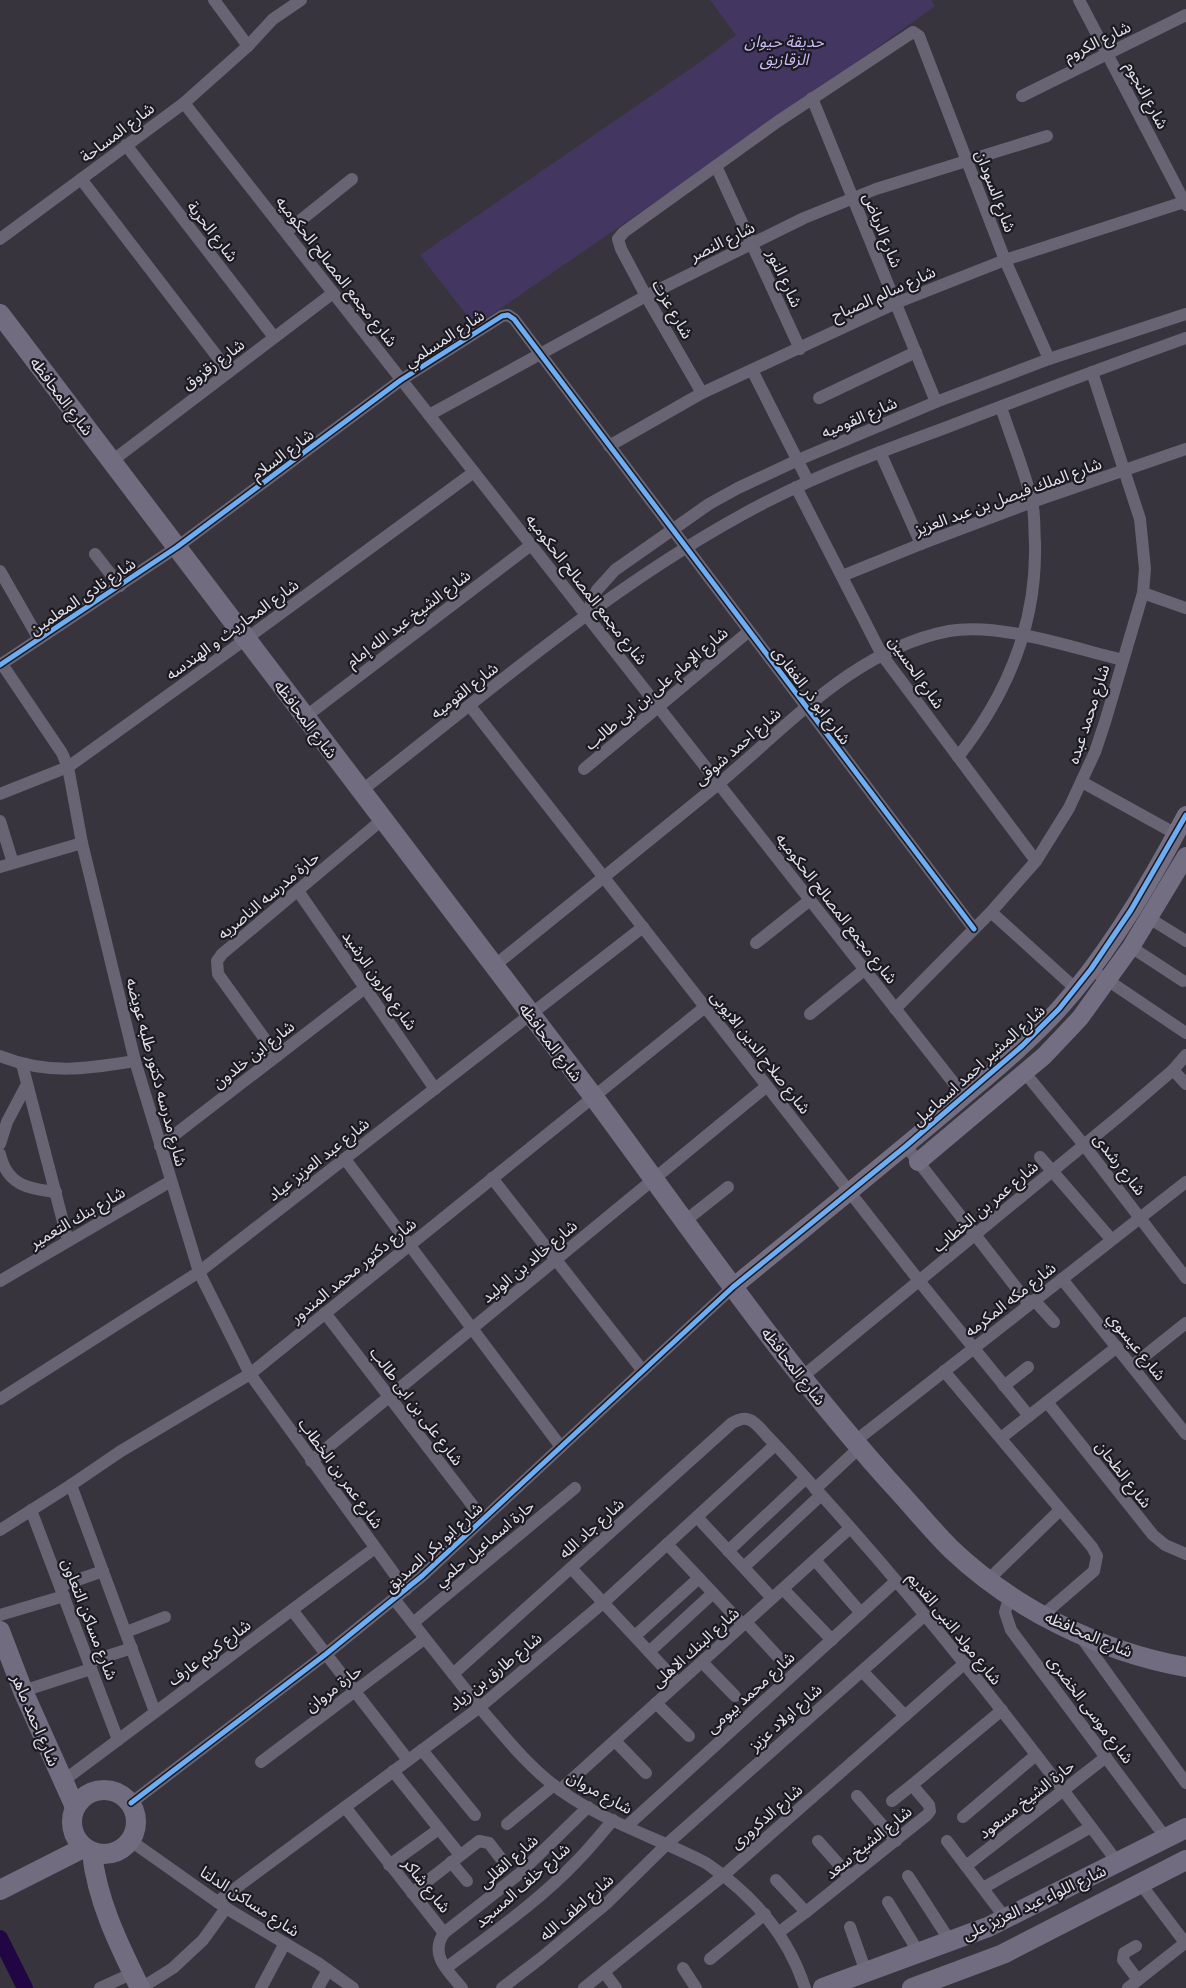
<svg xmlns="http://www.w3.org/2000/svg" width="1186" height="1988" viewBox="0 0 1186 1988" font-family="'Zilla Slab','Noto Sans Arabic',serif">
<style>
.green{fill:#433761}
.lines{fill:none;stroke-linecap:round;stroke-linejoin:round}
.canal{stroke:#210643;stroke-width:16}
.street{stroke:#686474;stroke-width:12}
.secondary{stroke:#736e82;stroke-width:18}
.primary{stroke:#726c80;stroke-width:20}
.cycleway-casing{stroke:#1c1a21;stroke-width:8}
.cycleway{stroke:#6dadf4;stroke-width:5}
.labels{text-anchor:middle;stroke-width:4.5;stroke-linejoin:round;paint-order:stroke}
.park-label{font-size:16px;font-style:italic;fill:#cabbf6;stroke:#1c1a21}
.street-label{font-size:16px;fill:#e3e1eb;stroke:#1c1a21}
</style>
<rect width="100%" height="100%" fill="#37343e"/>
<polygon class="green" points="710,0 931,0 935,6 818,90 475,326 420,255 703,60 736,35"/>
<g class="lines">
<polyline class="canal" points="0,1938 25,1988"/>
<g class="street">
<polyline points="214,0 248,46"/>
<polyline points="1079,0 1186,205"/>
<polyline points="1022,96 1186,15"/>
<polyline points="812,98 936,402"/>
<polyline points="184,103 964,1096"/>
<polyline points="126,145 274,337"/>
<polyline points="716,166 800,349"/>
<polyline points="81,179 229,372"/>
<polyline points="286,232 352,179"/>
<polyline points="0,239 184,103 248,46 273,19 301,0"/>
<polyline points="752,370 808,481"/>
<polyline points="702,393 646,296 621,249 618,239 624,232 777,122 913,32 919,36 1005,260 1049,359"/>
<polyline points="819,398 916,352"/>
<polyline points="429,415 646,296 804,218 876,189 1047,136"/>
<polyline points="609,446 702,393 896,303 1005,260 1184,202"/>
<polyline points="880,452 921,544"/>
<polyline points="112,461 333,293"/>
<polyline points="796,487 882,655 1036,861"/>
<polyline points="95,554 120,586"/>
<polyline points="0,571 39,639"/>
<polyline points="842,576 921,544 1032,502 1186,449"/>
<polyline points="1143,593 1186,608"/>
<polyline points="586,615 597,590 615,570 709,504 738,488 798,460 936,402 1049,359 1186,314"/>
<polyline points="2,664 62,753 68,767 82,843 135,1061 199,1272 250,1374 406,1590"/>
<polyline points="0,665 177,547 401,380 502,316 508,315 514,319 974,929"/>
<polyline points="470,706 920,1282 1029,1416"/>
<polyline points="305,717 531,545"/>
<path d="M 958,757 C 1007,695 1037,623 1035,543 C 1034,529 1035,514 1032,501 C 1024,469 1011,438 1001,407"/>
<polyline points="584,769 748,632"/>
<polyline points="1082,782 1176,834"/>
<path d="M 361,791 C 492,689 620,577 768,501 C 825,472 885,450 945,428 C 1025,397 1105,367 1186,338"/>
<polyline points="0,794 68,767 246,639 474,472"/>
<polyline points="0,821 13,863"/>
<polyline points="0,867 82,843"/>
<polyline points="298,891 435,1089"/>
<polyline points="991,912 1076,989"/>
<polyline points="1149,918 1186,941"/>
<polyline points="756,943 810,900"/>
<polyline points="1131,947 1183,981"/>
<path d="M 494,966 C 568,906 643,846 716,786 C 787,727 855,649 949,631 C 1000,622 1072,648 1123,660"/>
<polyline points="1091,969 1186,1033"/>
<polyline points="895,1009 991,912 1036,861 1069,808 1095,752 1105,722 1143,593 1145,569 1140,519 1092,372"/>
<polyline points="810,1014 864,970"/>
<path d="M 0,1056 C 48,1075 86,1069 135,1061"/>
<polyline points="277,1056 218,974 217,961 222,954 383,819"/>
<polyline points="22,1064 68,1241"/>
<polyline points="1173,1070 1186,1084"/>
<polyline points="1025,1073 1084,1145 1186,1278"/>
<polyline points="0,1144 7,1122 27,1084"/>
<polyline points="160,1146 365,988"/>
<polyline points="906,1146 1029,1304"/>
<path d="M 0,1154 C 7,1185 28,1189 56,1192"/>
<polyline points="1040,1157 1111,1239"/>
<polyline points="345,1159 561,1447"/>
<polyline points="492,1178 643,1371"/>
<polyline points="685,1221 728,1187"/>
<polyline points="1062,1279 1186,1434"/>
<polyline points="0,1281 171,1181"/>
<polyline points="1034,1300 1054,1322"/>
<polyline points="325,1313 483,1519"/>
<polyline points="1132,1366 1186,1323"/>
<polyline points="944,1371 1092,1547 1097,1556 1094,1571 1043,1615"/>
<polyline points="802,1377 1123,1113 1173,1070 1186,1055"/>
<polyline points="1004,1386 1028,1367"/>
<polyline points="0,1399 199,1272 643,927"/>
<polyline points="1047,1402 1153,1535 1165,1545 1186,1554"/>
<polyline points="1001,1438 1117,1347"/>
<polyline points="854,1442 1186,1182"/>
<polyline points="311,1461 767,1086"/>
<polyline points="71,1485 155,1712"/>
<polyline points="815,1489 859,1448"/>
<polyline points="31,1510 118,1740"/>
<polyline points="697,1517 772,1598"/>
<polyline points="0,1530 71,1485 121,1451 250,1374 705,1007"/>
<polyline points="667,1544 743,1625"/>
<polyline points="728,1551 806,1478"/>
<polyline points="815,1560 861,1613"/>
<polyline points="744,1567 821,1495"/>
<polyline points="571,1568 678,1683"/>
<polyline points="988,1580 1060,1510"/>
<polyline points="60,1586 103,1571"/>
<polyline points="783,1589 832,1640"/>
<polyline points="1010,1595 1005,1612 1011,1630 1166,1838"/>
<path d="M 394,1599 C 425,1638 455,1677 486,1715 C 509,1742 531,1769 560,1790 C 604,1822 658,1838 706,1863 C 752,1894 788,1935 805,1988"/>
<polyline points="292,1610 408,1760"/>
<polyline points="0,1615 64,1596"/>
<polyline points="746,1622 779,1658"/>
<polyline points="413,1623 575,1488"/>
<polyline points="126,1632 165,1617"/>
<polyline points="635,1636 699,1578"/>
<polyline points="1081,1637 1186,1783"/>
<polyline points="649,1652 713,1593"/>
<polyline points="89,1662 132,1648"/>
<polyline points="702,1662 735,1696"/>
<polyline points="862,1671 905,1716"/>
<path d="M 453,1674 L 732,1423 C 738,1420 743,1417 750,1420 C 757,1423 763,1432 769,1438 C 785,1454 800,1472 815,1488 C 923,1607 1022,1734 1118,1863"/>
<polyline points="23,1691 91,1669"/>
<polyline points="656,1703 689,1736"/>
<polyline points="615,1741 646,1773"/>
<polyline points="422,1750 475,1815"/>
<polyline points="261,1762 424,1639"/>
<polyline points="393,1771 460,1855"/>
<polyline points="63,1781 375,1548"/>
<polyline points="560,1790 850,1528"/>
<polyline points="857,1796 896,1841"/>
<polyline points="892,1801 912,1785"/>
<polyline points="131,1803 326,1654 422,1576 733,1287"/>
<path d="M 345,1807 L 444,1933 C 429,1955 448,1971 462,1988"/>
<polyline points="963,1817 1036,1755"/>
<polyline points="507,1824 554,1785"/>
<polyline points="627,1826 896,1581"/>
<polyline points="131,1841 226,1908 318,1963 353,1988"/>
<polyline points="818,1841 850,1877"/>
<polyline points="947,1841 1006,1919"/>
<polyline points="451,1862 467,1881"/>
<polyline points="389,1865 439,1829"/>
<polyline points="966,1866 1106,1757"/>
<polyline points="908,1876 950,1941"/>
<polyline points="776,1880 806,1912"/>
<polyline points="1140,1883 1186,1944"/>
<polyline points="983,1888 1091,1827"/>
<polyline points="412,1893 479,1841 489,1843 502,1860"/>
<polyline points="217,1902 480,1707 603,1603 775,1445"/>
<polyline points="888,1902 919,1953"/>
<polyline points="850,1927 866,1972"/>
<polyline points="444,1933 519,1874 588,1807"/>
<polyline points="778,1933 806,1912 927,1815 930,1811 929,1805 912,1785 1002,1710"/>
<polyline points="1136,1946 1124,1953 1123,1960 1138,1980"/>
<polyline points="710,1959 765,1914"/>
<path d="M 446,1968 C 491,1934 538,1902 577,1861 C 590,1848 601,1834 613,1820"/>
<polyline points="683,1968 696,1988"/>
<polyline points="604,1972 616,1988"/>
<polyline points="100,1988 133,1973"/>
<polyline points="141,1988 173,1968 203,1940 226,1908"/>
<polyline points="261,1988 285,1943"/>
<polyline points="318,1988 328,1970"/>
<polyline points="502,1988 541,1958 606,1904 667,1844 925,1615"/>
<polyline points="584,1988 724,1875 965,1663"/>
<polyline points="1128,1988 1185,1943"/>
</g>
<g class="secondary">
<polyline points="918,1162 1044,1056 1080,1018 1131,947 1186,856"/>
<path d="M 733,1287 C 807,1226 882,1166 955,1104 C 990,1074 1026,1045 1058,1010 C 1107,956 1152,880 1186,815"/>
</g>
<g class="primary">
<path d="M 0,314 C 197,575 396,835 593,1096 C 693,1231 788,1371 902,1495 C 918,1513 934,1532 951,1549 C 1014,1609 1101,1652 1186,1667"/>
<polyline points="0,1631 23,1691 75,1807"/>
<circle cx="104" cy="1822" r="32"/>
<path d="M 92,1853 C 97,1901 119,1945 140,1988"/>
<polyline points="0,1890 83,1848"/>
<polyline points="823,1988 988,1927 1186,1828"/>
<polyline points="912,1988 1003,1954 1186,1860"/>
</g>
<defs>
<g id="cycleway">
<polyline points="0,665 177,547 401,380 502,316 508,315 514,319 974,929"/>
<polyline points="131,1803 326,1654 422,1576 733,1287 906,1146 1022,1046 1059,1009 1091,969 1131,910 1186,815"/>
</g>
</defs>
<use href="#cycleway" class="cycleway-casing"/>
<use href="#cycleway" class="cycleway"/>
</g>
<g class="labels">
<g class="park-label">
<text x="784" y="47">حديقة حيوان<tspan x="784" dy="18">الزقازيق</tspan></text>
</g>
<g class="street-label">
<text transform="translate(1097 41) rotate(-26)" y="6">شارع الكروم</text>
<text transform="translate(1147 95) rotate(62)" y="6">شارع النجوم</text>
<text transform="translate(117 132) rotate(-37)" y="6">شارع المساحة</text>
<text transform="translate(996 191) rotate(69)" y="6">شارع السودان</text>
<text transform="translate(883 230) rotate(68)" y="6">شارع الرياض</text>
<text transform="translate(213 231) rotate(52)" y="6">شارع الحرية</text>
<text transform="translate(722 241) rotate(-26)" y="6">شارع النصر</text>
<text transform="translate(337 271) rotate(52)" y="6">شارع مجمع المصالح الحكوميه</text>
<text transform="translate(785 278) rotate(65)" y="6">شارع النور</text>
<text transform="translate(883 293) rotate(-24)" y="6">شارع سالم الصباح</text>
<text transform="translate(673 309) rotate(60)" y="6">شارع عزت</text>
<text transform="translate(444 338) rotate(-33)" y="6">شارع المسلمي</text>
<text transform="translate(213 364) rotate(-37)" y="6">شارع زقزوق</text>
<text transform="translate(62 396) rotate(53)" y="6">شارع المحافظه</text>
<text transform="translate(859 417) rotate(-23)" y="6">شارع القوميه</text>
<text transform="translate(282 454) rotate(-37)" y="6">شارع السلام</text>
<text transform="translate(1008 496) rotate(-20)" y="6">شارع الملك فيصل بن عبد العزيز</text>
<text transform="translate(587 589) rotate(52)" y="6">شارع مجمع المصالح الحكوميه</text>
<text transform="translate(82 596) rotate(-34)" y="6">شارع نادى المعلمين</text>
<text transform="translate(408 618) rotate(-37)" y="6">شارع الشيخ عبد الله إمام</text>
<text transform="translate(232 629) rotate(-36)" y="6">شارع المحاريث و الهندسه</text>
<text transform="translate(917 672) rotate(55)" y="6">شارع الحسين</text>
<text transform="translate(656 688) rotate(-40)" y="6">شارع الإمام على بن ابى طالب</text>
<text transform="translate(464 690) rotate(-38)" y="6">شارع القوميه</text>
<text transform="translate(812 695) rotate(53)" y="6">شارع ابو ذر الغفارى</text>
<text transform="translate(1088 714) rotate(-72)" y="6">شارع محمد عبده</text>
<text transform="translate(306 719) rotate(53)" y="6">شارع المحافظه</text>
<text transform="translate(737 746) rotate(-41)" y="6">شارع احمد شوقى</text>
<text transform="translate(268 895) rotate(-40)" y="6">حارة مدرسه الناصريه</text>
<text transform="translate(837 908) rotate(52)" y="6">شارع مجمع المصالح الحكوميه</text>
<text transform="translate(380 980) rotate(55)" y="6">شارع هارون الرشيد</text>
<text transform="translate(551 1042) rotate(53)" y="6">شارع المحافظه</text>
<text transform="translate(761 1052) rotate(52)" y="6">شارع صلاح الدين الايوبى</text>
<text transform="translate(253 1054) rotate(-38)" y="6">شارع ابن خلدون</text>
<text transform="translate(978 1065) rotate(-42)" y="6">شارع المشير احمد اسماعيل</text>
<text transform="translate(157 1072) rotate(75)" y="6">شارع مدرسه دكتور طلبه عويضه</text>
<text transform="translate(318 1159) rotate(-38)" y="6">شارع عبد العزيز عياد</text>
<text transform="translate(1120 1164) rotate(52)" y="6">شارع رشدى</text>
<text transform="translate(985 1206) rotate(-40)" y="6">شارع عمر بن الخطاب</text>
<text transform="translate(77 1217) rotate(-30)" y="6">شارع بنك التعمير</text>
<text transform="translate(529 1261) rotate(-40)" y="6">شارع خالد بن الوليد</text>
<text transform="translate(353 1270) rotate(-39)" y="6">شارع دكتور محمد المندور</text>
<text transform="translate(1010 1299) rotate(-38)" y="6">شارع مكه المكرمه</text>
<text transform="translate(1137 1346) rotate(51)" y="6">شارع عيسوي</text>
<text transform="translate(794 1366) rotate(52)" y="6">شارع المحافظه</text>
<text transform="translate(417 1406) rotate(53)" y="6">شارع على بن ابى طالب</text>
<text transform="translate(341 1473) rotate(54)" y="6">شارع عمر بن الخطاب</text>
<text transform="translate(1124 1474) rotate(52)" y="6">شارع الطحان</text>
<text transform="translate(591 1528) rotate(-42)" y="6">شارع جاد الله</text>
<text transform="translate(484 1543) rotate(-40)" y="6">حارة اسماعيل حلمي</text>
<text transform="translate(433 1547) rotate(-42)" y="6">شارع ابو بكر الصديق</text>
<text transform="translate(90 1619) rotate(69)" y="6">شارع مساكن التعاون</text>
<text transform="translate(955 1628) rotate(51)" y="6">شارع مولد النبى القديم</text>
<text transform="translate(1089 1634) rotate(23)" y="6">شارع المحافظه</text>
<text transform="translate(695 1647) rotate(-42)" y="6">شارع البنك الاهلى</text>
<text transform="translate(209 1652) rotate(-37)" y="6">شارع كريم عارف</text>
<text transform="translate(495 1671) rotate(-39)" y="6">شارع طارق بن زياد</text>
<text transform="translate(333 1688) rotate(-37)" y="6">حارة مروان</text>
<text transform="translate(750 1692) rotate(-42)" y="6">شارع محمد بيومى</text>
<text transform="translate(1091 1709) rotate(53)" y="6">شارع موسى الخضرى</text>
<text transform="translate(785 1717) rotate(-42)" y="6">شارع اولاد عزيز</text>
<text transform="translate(36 1720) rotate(67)" y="6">شارع احمد ماهر</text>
<text transform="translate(600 1792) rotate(29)" y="6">شارع مروان</text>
<text transform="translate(1026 1799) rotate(-38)" y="6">حارة الشيخ مسعود</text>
<text transform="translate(766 1816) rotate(-41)" y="6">شارع الدكرورى</text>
<text transform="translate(868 1842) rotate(-39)" y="6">شارع الشيخ سعد</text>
<text transform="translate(508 1861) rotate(-41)" y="6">شارع القللى</text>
<text transform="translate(427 1885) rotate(51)" y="6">شارع شاكر</text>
<text transform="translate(522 1885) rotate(-41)" y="6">شارع خلف المسجد</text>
<text transform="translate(250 1901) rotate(33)" y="6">شارع مساكن الدلتا</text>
<text transform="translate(1034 1902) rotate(-25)" y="6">شارع اللواء عبد العزيز على</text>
<text transform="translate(576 1907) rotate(-41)" y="6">شارع لطف الله</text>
</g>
</g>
</svg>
